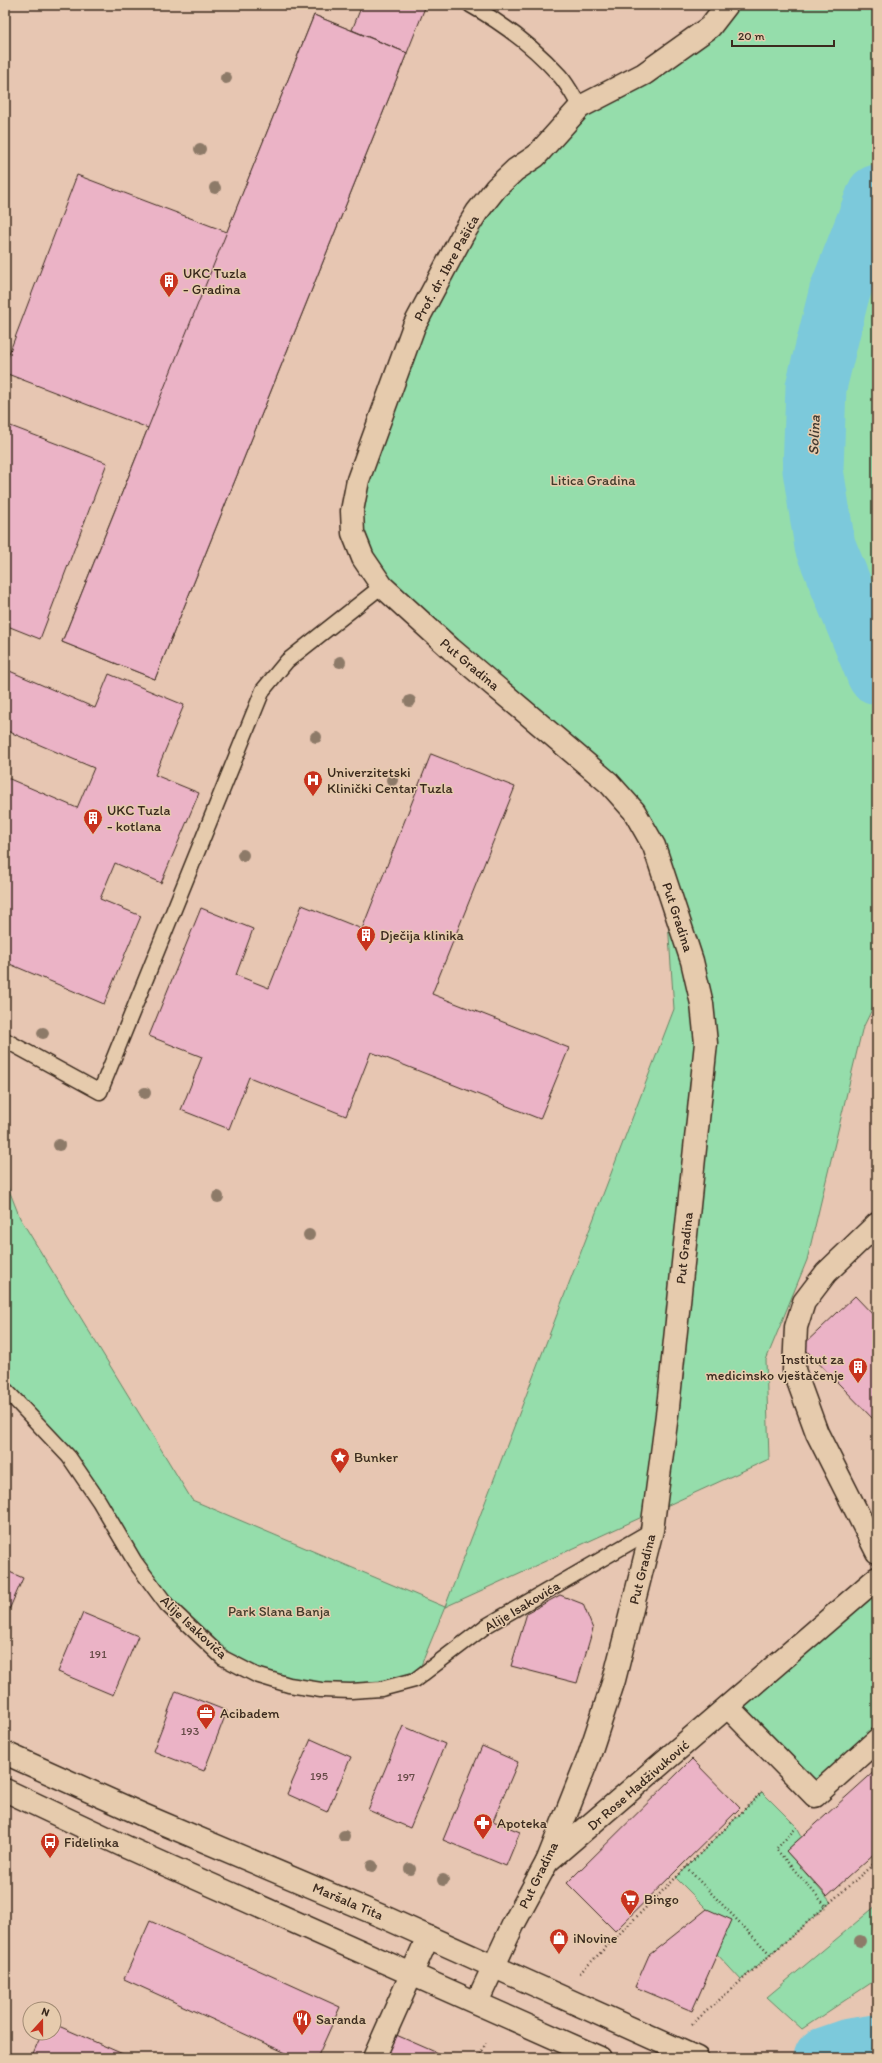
<svg xmlns="http://www.w3.org/2000/svg" width="882" height="2063" viewBox="0 0 882 2063" font-family="Itim,sans-serif">
<style>
.green{fill:#95ddab;stroke:#688464}
.lines{fill:none;stroke-linecap:round;stroke-linejoin:round}
.river{stroke:#7cc9db;stroke-width:61}
.building{fill:#ebb3c6;stroke:#3b2a1e}
.lane-casing{stroke:#3b2a1e;stroke-width:17}
.street-casing{stroke:#3b2a1e;stroke-width:25}
.secondary-casing{stroke:#3b2a1e;stroke-width:25}
.path{stroke:#3b2a1e;stroke-width:2.5;stroke-dasharray:1 3;stroke-linecap:butt}
.lane{stroke:#e6cbad;stroke-width:14}
.street{stroke:#e6cbad;stroke-width:22}
.secondary{stroke:#e6cbad;stroke-width:22}
.tree{fill:#8d7a68}
.labels{text-anchor:middle;stroke-width:3;stroke-linejoin:round;paint-order:stroke}
.number-label{font-size:12px;fill:#674c48}
.street-label{font-size:14px;fill:#3b2a1e;stroke:#e6cbad}
.poi-label{font-size:14px;fill:#3b2a1e;stroke:#e6cbad;text-anchor:start}
.park-label{font-size:14px;fill:#443c2c;stroke:#e6cbad}
.water-label{font-size:15px;font-style:italic;fill:#423a31;stroke:#e6cbad}
</style>
<rect width="100%" height="100%" fill="#e7c6b2"/>
<filter id="ink" filterUnits="userSpaceOnUse"><feTurbulence type="fractalNoise" baseFrequency=".025" numOctaves="2"/><feDisplacementMap in="SourceGraphic" scale="8" xChannelSelector="R" yChannelSelector="G"/><feConvolveMatrix kernelMatrix="1 2 1 2 8 2 1 2 1" color-interpolation-filters="sRGB"/></filter>
<g filter="url(#ink)">
<g class="green">
<polygon points="727,5 877,5 877,195 839,294 816,387 813,470 825,546 877,674 877,999 862,1030 807,1260 766,1360 769,1459 445,1607 415,1680 351,1691 256,1675 167,1605 99,1501 5,1389 5,1180 20,1218 192,1500 445,1607 674,1009 665,878 634,811 382,586 353,533 414,327 515,170"/>
<path d="M 877,253 L 877,611 C 868,587 858,562 852,536 C 833,453 835,329 877,253 Z"/>
<polygon points="877,1578 877,1740 815,1796 728,1707"/>
<polygon points="762,1792 797,1827 802,1836 786,1851 831,1902 741,1980 717,1954 707,1909 676,1878"/>
<polygon points="877,1905 877,1979 802,2029 767,1997"/>
</g>
<g class="lines">
<g class="river">
<polyline points="877,195 839,294 816,387 813,470 825,546 877,674"/>
<polyline points="824,2058 850,2049 877,2045"/>
</g>
</g>
<g class="building">
<polygon points="362,5 426,5 407,53 352,30"/>
<polygon points="314,15 407,53 155,679 62,642 148,428 5,373 5,364 77,175 227,232"/>
<polygon points="314,15 407,53 155,679 62,642"/>
<polygon points="8,425 107,463 40,639 5,625 5,434"/>
<polygon points="5,669 95,708 109,674 184,705 155,775 199,793 161,883 115,863 100,899 141,916 104,1004 5,962 5,777 77,808 94,768 5,730"/>
<polygon points="431,754 515,787 432,994 569,1048 540,1119 371,1052 346,1116 249,1077 229,1129 181,1110 202,1057 149,1036 201,908 253,929 236,975 269,988 302,905 362,929"/>
<polygon points="855,1296 877,1319 877,1423 802,1346"/>
<polygon points="5,1570 23,1578 5,1619"/>
<polygon points="560,1595 583,1604 593,1629 577,1683 511,1666 527,1613"/>
<polygon points="83,1613 138,1636 113,1695 58,1672"/>
<polygon points="176,1691 227,1711 204,1771 153,1751"/>
<polygon points="403,1726 445,1744 410,1828 368,1810"/>
<polygon points="311,1739 351,1757 327,1812 287,1794"/>
<polygon points="482,1746 518,1762 493,1821 520,1832 506,1866 443,1840"/>
<polygon points="692,1759 740,1808 615,1931 567,1883"/>
<polygon points="877,1769 877,1851 827,1896 786,1851"/>
<polygon points="707,1909 732,1920 692,2011 635,1987 649,1955"/>
<polygon points="150,1921 340,2007 317,2058 297,2058 124,1979"/>
<polygon points="54,2024 132,2058 31,2058 42,2033 54,2033"/>
<polygon points="394,2034 449,2058 384,2058"/>
</g>
<g class="lines">
<defs>
<g id="lane">
<path d="M 470,5 C 504,24 534,47 560,76 C 568,85 574,97 580,107"/>
<polyline points="5,1040 100,1092 263,690 287,661 382,586"/>
<polyline points="5,1389 69,1457 99,1501 135,1562 167,1605 223,1658 256,1675 289,1685 321,1690 351,1691 381,1689 415,1680 486,1626 652,1530"/>
</g>
<g id="street">
<polyline points="877,1224 826,1273 804,1302 796,1327 794,1370 817,1433 877,1552"/>
<polyline points="728,1707 815,1796 877,1740"/>
<polyline points="547,1862 877,1578"/>
<polyline points="374,2058 428,1937"/>
</g>
<g id="secondary">
<polyline points="5,1753 143,1815 386,1918 697,2058"/>
<polyline points="5,1790 126,1847 600,2058"/>
<polyline points="477,2002 513,1925 547,1862 589,1756 614,1680 652,1530 668,1407 706,1043 702,1004 692,961 654,846 634,811 609,783 451,649 382,586 363,558 353,533 352,511 358,480 414,326 462,236 477,212 496,188 515,170 536,156 580,107 644,74 710,27 727,5"/>
</g>
</defs>
<use href="#lane" class="lane-casing"/>
<use href="#street" class="street-casing"/>
<use href="#secondary" class="secondary-casing"/>
<g class="path">
<polyline points="797,1827 776,1849 826,1906"/>
<polyline points="686,1867 770,1954"/>
<polyline points="580,1973 762,1792"/>
<polyline points="692,2024 877,1861"/>
<polyline points="479,2058 487,2040"/>
</g>
<use href="#lane" class="lane"/>
<use href="#street" class="street"/>
<use href="#secondary" class="secondary"/>
</g>
<g class="tree">
<circle cx="226" cy="78" r="6"/>
<circle cx="200" cy="149" r="6"/>
<circle cx="215" cy="188" r="6"/>
<circle cx="340" cy="662" r="6"/>
<circle cx="410" cy="701" r="6"/>
<circle cx="316" cy="737" r="6"/>
<circle cx="392" cy="780" r="6"/>
<circle cx="243" cy="855" r="6"/>
<circle cx="43" cy="1033" r="6"/>
<circle cx="145" cy="1093" r="6"/>
<circle cx="59" cy="1145" r="6"/>
<circle cx="218" cy="1197" r="6"/>
<circle cx="309" cy="1235" r="6"/>
<circle cx="344" cy="1836" r="6"/>
<circle cx="372" cy="1866" r="6"/>
<circle cx="410" cy="1869" r="6"/>
<circle cx="443" cy="1880" r="6"/>
<circle cx="860" cy="1941" r="6"/>
</g>
</g>
<defs>
<symbol id="building-pin" viewBox="-11 -11 22 30"><path d="M0 17L-7.5 6A9.5 9.5 0 1 1 7.5 6Z" fill="#c8321e" stroke="#e6cbad"/><path d="M-4-6H4V6H1V3H-1V6H-4ZM-2.5-4.3h1.7v1.8h-1.7ZM.8-4.3h1.7v1.8H.8ZM-2.5-1h1.7V.8h-1.7ZM.8-1h1.7V.8H.8Z" fill="#fff"/></symbol>
<symbol id="hospital-pin" viewBox="-11 -11 22 30"><path d="M0 17L-7.5 6A9.5 9.5 0 1 1 7.5 6Z" fill="#c8321e" stroke="#e6cbad"/><path d="M-5-5h3v3.5h4V-5h3V5h-3V1.5h-4V5h-3Z" fill="#fff"/></symbol>
<symbol id="sight-pin" viewBox="-11 -11 22 30"><path d="M0 17L-7.5 6A9.5 9.5 0 1 1 7.5 6Z" fill="#c8321e" stroke="#e6cbad"/><path d="M0-6L1.8-2.2L6-1.7L2.9 1.2L3.7 5.4L0 3.3L-3.7 5.4L-2.9 1.2L-6-1.7L-1.8-2.2Z" fill="#fff"/></symbol>
<symbol id="office-pin" viewBox="-11 -11 22 30"><path d="M0 17L-7.5 6A9.5 9.5 0 1 1 7.5 6Z" fill="#c8321e" stroke="#e6cbad"/><path d="M-6-3h4V-5.5h4V-3h4V5H-6ZM-1-4.5V-3h2v-1.5ZM-6 0V1H6V0Z" fill="#fff"/></symbol>
<symbol id="pharmacy-pin" viewBox="-11 -11 22 30"><path d="M0 17L-7.5 6A9.5 9.5 0 1 1 7.5 6Z" fill="#c8321e" stroke="#e6cbad"/><path d="M-2-6h4v4h4v4h-4v4h-4v-4h-4v-4h4Z" fill="#fff"/></symbol>
<symbol id="bus-pin" viewBox="-11 -11 22 30"><path d="M0 17L-7.5 6A9.5 9.5 0 1 1 7.5 6Z" fill="#c8321e" stroke="#e6cbad"/><path d="M-5-6H5V4H4V6H2V4H-2V6H-4V4H-5ZM-3.5-4V0h7V-4ZM-3.5 1.2v1.5H-2V1.2ZM2 1.2v1.5H3.5V1.2Z" fill="#fff"/></symbol>
<symbol id="supermarket-pin" viewBox="-11 -11 22 30"><path d="M0 17L-7.5 6A9.5 9.5 0 1 1 7.5 6Z" fill="#c8321e" stroke="#e6cbad"/><path d="M-6-5.5h2.5l.6 2H6L4.5 2H-2.5L-4.4-4H-6ZM-1.5 3.2a1.3 1.3 0 1 0 .1 0ZM3 3.2a1.3 1.3 0 1 0 .1 0Z" fill="#fff"/></symbol>
<symbol id="shop-pin" viewBox="-11 -11 22 30"><path d="M0 17L-7.5 6A9.5 9.5 0 1 1 7.5 6Z" fill="#c8321e" stroke="#e6cbad"/><path d="M-5-2.5h2.3a2.7 3.5 0 0 1 5.4 0H5L5.5 6h-11ZM-1.5-2.5h3a1.5 2.3 0 0 0-3 0Z" fill="#fff"/></symbol>
<symbol id="restaurant-pin" viewBox="-11 -11 22 30"><path d="M0 17L-7.5 6A9.5 9.5 0 1 1 7.5 6Z" fill="#c8321e" stroke="#e6cbad"/><path d="M-5-6h1v4h1v-4h1v4h1v-4h1v5L-1.5 .5V6h-2V.5L-5-1ZM5-6V6H3V1.5H1.5Q1.5-4 5-6Z" fill="#fff"/></symbol>
</defs>
<g fill-rule="evenodd">
<use href="#building-pin" x="158" y="270" width="22" height="30"/>
<use href="#hospital-pin" x="302" y="769" width="22" height="30"/>
<use href="#building-pin" x="82" y="807" width="22" height="30"/>
<use href="#building-pin" x="355" y="924" width="22" height="30"/>
<use href="#building-pin" x="847" y="1356" width="22" height="30"/>
<use href="#sight-pin" x="329" y="1446" width="22" height="30"/>
<use href="#office-pin" x="195" y="1702" width="22" height="30"/>
<use href="#pharmacy-pin" x="472" y="1812" width="22" height="30"/>
<use href="#bus-pin" x="39" y="1831" width="22" height="30"/>
<use href="#supermarket-pin" x="619" y="1888" width="22" height="30"/>
<use href="#shop-pin" x="548" y="1927" width="22" height="30"/>
<use href="#restaurant-pin" x="291" y="2008" width="22" height="30"/>
</g>
<g class="labels">
<g class="number-label">
<text x="98" y="1658">191</text>
<text x="190" y="1735">193</text>
<text x="319" y="1780">195</text>
<text x="406" y="1781">197</text>
</g>
<g class="street-label">
<text transform="translate(446 268) rotate(-61)" y="5">Prof. dr. Ibre Pašića</text>
<text transform="translate(470 664) rotate(40)" y="5">Put Gradina</text>
<text transform="translate(678 917) rotate(72)" y="5">Put Gradina</text>
<text transform="translate(684 1248) rotate(-84)" y="5">Put Gradina</text>
<text transform="translate(642 1569) rotate(-76)" y="5">Put Gradina</text>
<text transform="translate(522 1606) rotate(-31)" y="5">Alije Isakovića</text>
<text transform="translate(194 1627) rotate(43)" y="5">Alije Isakovića</text>
<text transform="translate(638 1785) rotate(-41)" y="5">Dr Rose Hadživuković</text>
<text transform="translate(538 1875) rotate(-64)" y="5">Put Gradina</text>
<text transform="translate(348 1901) rotate(23)" y="5">Maršala Tita</text>
</g>
<g class="poi-label">
<text x="183" y="278">UKC Tuzla<tspan x="183" dy="16">- Gradina</tspan></text>
<text x="327" y="777">Univerzitetski<tspan x="327" dy="16">Klinički Centar Tuzla</tspan></text>
<text x="107" y="815">UKC Tuzla<tspan x="107" dy="16">- kotlana</tspan></text>
<text x="380" y="940">Dječija klinika</text>
<text x="844" y="1364" text-anchor="end">Institut za<tspan x="844" dy="16">medicinsko vještačenje</tspan></text>
<text x="354" y="1462">Bunker</text>
<text x="220" y="1718">Acibadem</text>
<text x="497" y="1828">Apoteka</text>
<text x="64" y="1847">Fidelinka</text>
<text x="644" y="1904">Bingo</text>
<text x="573" y="1943">iNovine</text>
<text x="316" y="2024">Saranda</text>
</g>
<g class="park-label">
<text x="593" y="485">Litica Gradina</text>
<text x="279" y="1616">Park Slana Banja</text>
</g>
<g class="water-label">
<text transform="translate(814 435) rotate(-88)" y="5">Solina</text>
</g>
</g>
<rect width="882" height="2063" fill="none" stroke="#e6cbad" stroke-width="20"/>
<rect x="10" y="10" width="862" height="2043" fill="none" stroke="#3b2a1e" stroke-width="1.5" filter="url(#ink)"/>
<g transform="translate(42 2021) rotate(21)"><circle r="19" fill="#e6cbad" stroke="#a28b74"/>
<path d="M0-3L7 15L0 10L-7 15Z" fill="#c8321e"/>
<text y="-6" font-size="11" font-weight="bold" text-anchor="middle" fill="#3b2a1e">N</text>
</g>
<path d="M732 40v6h102v-6" fill="none" stroke="#3b2a1e" stroke-width="2"/>
<text x="738" y="40" font-size="12" fill="#3b2a1e" stroke="#e6cbad" stroke-width="3" paint-order="stroke">20 m</text>
</svg>
